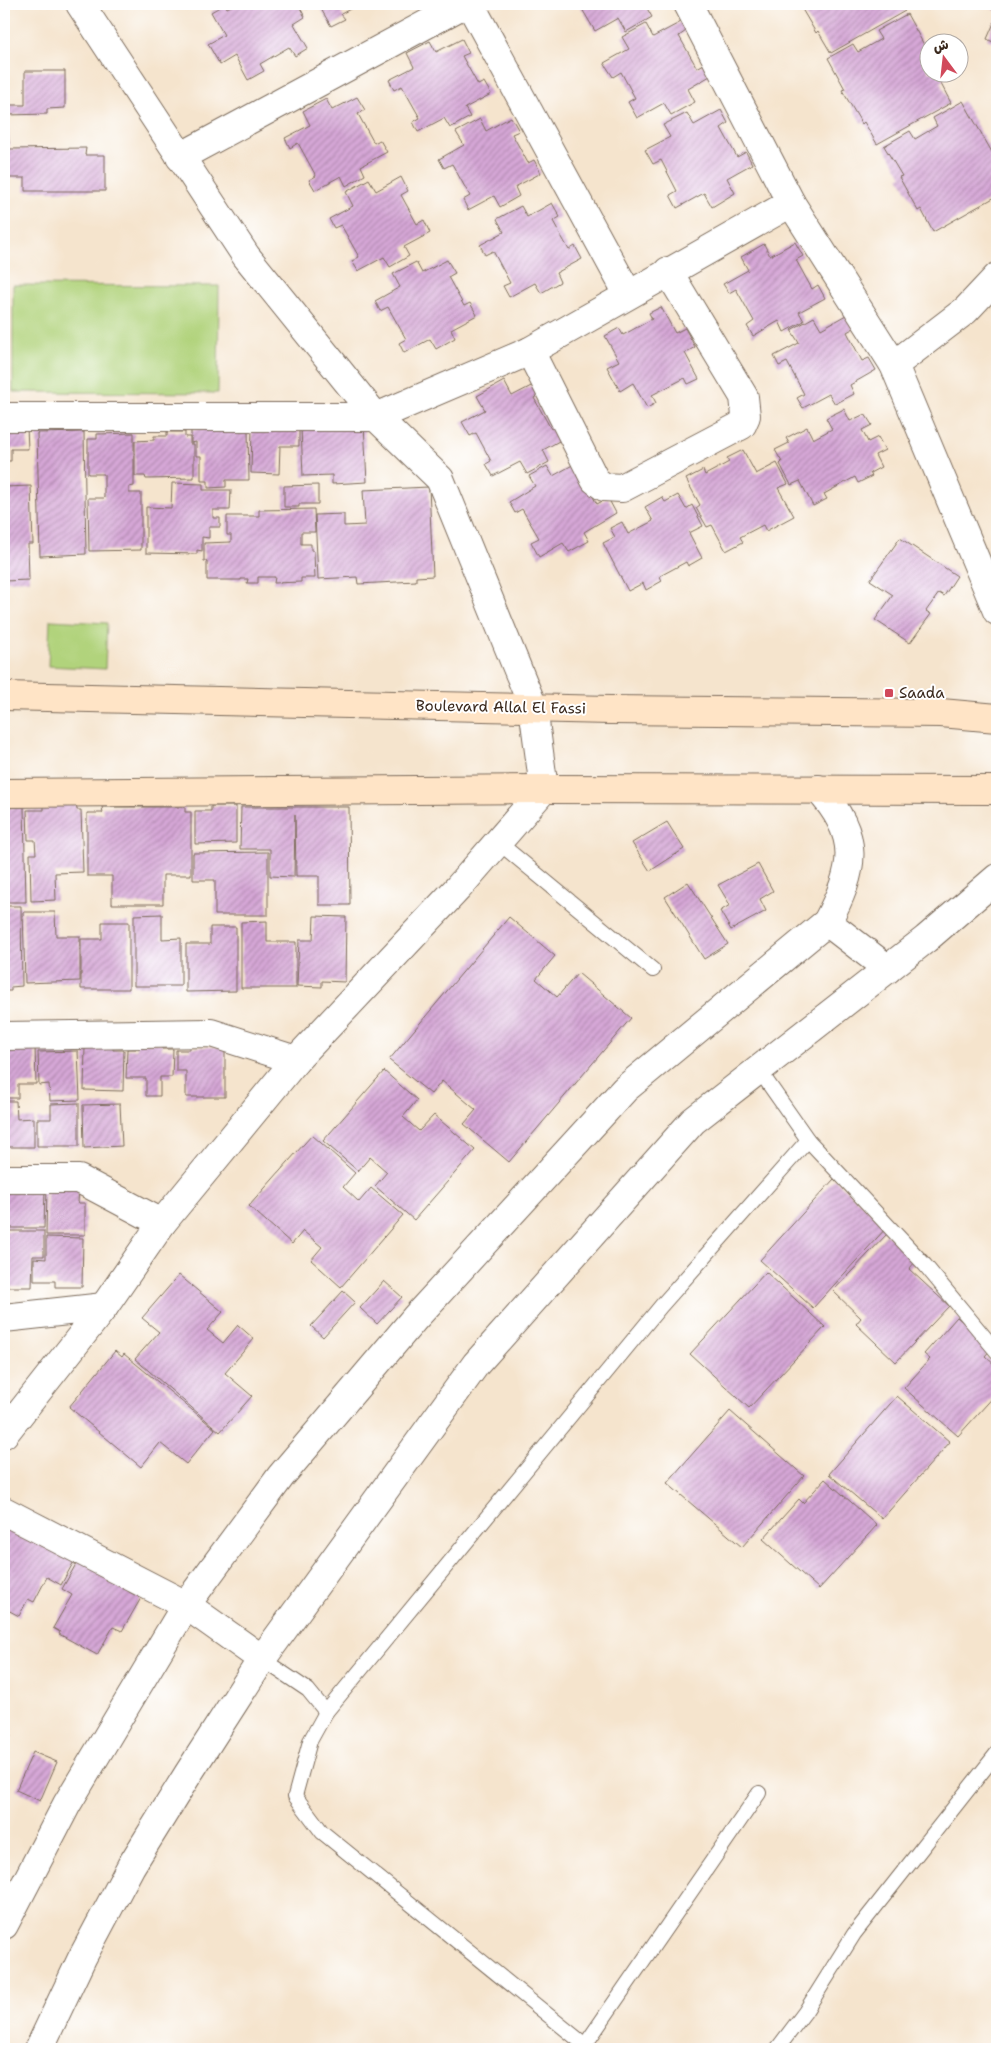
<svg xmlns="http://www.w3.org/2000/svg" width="1001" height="2053" viewBox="0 0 1001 2053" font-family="'Shantell Sans','Playpen Sans Arabic',sans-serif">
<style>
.green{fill:#b1d37b;stroke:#767e4c}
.building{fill:url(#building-hatch)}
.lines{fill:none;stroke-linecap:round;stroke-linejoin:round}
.service-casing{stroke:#7c6b5b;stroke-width:16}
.minor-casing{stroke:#7c6b5b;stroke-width:30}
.tertiary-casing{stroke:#7c6b5b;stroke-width:30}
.secondary-casing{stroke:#7c6b5b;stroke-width:30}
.service{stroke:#fff;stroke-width:14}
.minor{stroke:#fff;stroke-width:28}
.tertiary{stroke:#fff;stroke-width:28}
.secondary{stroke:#ffe4c6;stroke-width:28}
.poi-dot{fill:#d1495b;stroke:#fff;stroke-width:2}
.labels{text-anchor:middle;stroke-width:4;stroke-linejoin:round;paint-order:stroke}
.poi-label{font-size:15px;fill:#3b2a1e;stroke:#fff;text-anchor:start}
.street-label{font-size:15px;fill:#3b2a1e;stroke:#fff}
</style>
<defs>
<pattern id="building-hatch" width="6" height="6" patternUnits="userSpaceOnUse" patternTransform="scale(1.25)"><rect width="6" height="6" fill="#d6a7d7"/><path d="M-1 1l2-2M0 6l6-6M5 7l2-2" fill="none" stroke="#af88ae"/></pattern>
</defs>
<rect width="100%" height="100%" fill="#fff"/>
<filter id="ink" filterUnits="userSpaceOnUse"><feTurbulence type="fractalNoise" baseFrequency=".02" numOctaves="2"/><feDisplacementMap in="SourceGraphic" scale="10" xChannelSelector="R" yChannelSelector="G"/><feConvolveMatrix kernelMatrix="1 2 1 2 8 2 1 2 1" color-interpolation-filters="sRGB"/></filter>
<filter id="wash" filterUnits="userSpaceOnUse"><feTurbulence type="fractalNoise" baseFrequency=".0096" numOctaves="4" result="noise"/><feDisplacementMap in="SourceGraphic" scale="20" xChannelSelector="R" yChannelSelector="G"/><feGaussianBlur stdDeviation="1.12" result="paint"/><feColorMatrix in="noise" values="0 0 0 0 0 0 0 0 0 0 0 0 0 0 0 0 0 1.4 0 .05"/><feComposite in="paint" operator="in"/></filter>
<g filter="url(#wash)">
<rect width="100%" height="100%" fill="#f5e4cd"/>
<g class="green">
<polygon points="13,285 219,286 218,393 13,392"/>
<polygon points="50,620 107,623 105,669 48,666"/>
</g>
<g id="blocks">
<g class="building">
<polygon points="225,4 227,8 235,4 298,4 305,17 294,24 308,48 295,56 289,47 260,64 264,71 248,80 235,56 220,65 208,44 224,35 211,12"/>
<polygon points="304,4 317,4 307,9"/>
<polygon points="318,4 359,4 341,14 345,19 331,26"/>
<polygon points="579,4 648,4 645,5 652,17 626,32 618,18 595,31"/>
<polygon points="799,4 901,4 905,11 831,53 818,31 816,33"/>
<polygon points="994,4 997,4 997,11 992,9"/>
<polygon points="907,14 928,52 928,72 940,72 944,80 940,82 951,103 877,144 864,122 862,124 842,90 845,89 828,58 853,44 858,52 881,39 876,31"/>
<polygon points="997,16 997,44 987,39"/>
<polygon points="681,22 686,31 679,36 697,68 704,64 710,76 688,89 695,102 671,115 664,103 637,118 628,102 635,98 621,72 613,77 604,63 629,49 622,37 646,24 653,37"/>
<polygon points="462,39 469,53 462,56 478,85 484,82 491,94 465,108 470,117 450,128 444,118 418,132 413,122 420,118 402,86 394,90 389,80 414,67 407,53 430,41 436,52"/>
<polygon points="25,71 65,71 65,108 47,109 47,114 8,115 9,149 86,148 85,155 105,155 105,191 25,191 25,178 4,178 4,105 25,105"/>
<polygon points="357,97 365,110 358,114 374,143 380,140 387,152 361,166 365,175 346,186 341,176 315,190 309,180 316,176 298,143 290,148 285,138 310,125 303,111 326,99 332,110"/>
<polygon points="963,101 997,161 997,196 933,232 921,209 918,211 899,177 902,176 884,146 910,131 915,139 937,126 933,118"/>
<polygon points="721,110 728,123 721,128 737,157 746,152 752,164 727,178 735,193 712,207 704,193 677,208 670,195 677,191 661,160 653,164 645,150 670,137 663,125 687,113 694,125"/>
<polygon points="511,117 519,131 512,134 528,163 534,160 541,173 515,187 519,196 500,207 494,196 468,210 463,200 470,196 452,164 444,168 439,159 464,145 456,132 480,119 486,131"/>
<polygon points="401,177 408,191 401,195 417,224 424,220 430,233 404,247 409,256 390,267 384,257 358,271 352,261 359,257 341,225 334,228 329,219 353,206 346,192 369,179 376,191"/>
<polygon points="552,203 560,217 553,221 569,250 575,246 582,259 556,273 560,282 541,293 535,283 509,297 503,286 510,283 493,251 485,255 480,245 504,232 497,219 521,206 527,217"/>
<polygon points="795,242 803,256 796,260 812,289 818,285 825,298 799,312 804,321 784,332 779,321 753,336 747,326 754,321 736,289 729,293 723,284 748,270 741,257 764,244 770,256"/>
<polygon points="447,260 455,273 448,277 464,306 470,303 477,315 451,329 455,338 436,349 430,339 404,353 399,343 406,339 388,307 380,311 375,301 400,287 393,274 416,262 422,273"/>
<polygon points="661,307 675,333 685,328 695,347 685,353 699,379 688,384 685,378 652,395 656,403 647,408 633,383 620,391 607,367 619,361 605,336 619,328 623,335 652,319 649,313"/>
<polygon points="846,315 854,328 847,332 862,361 869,358 876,370 850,385 854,394 835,404 829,394 803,408 797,398 804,394 787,362 779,366 774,356 799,343 791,330 814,317 821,329"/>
<polygon points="504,381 512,396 535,384 541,393 534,398 551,429 561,423 568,436 543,450 549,462 527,474 520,462 493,476 486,464 491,461 476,433 470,436 462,422 485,410 477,396"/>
<polygon points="844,409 850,421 865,414 872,425 862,430 868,442 878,437 885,450 875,455 881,467 870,473 872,476 858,483 855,477 824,494 827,499 813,506 800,481 791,485 780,464 782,462 775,450 789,443 786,438 807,427 813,439 832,429 826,418"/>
<polygon points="4,423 27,427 28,449 11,449 11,461 4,461"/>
<polygon points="364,424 367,482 332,484 332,475 303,476 301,428"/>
<polygon points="237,425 237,431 248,431 249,480 226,480 226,487 208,488 208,481 201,481 201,456 196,456 196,442 191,443 191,430"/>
<polygon points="252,426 299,427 299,446 280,446 279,474 251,473"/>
<polygon points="84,432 86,554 40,556 37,433"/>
<polygon points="167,432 185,432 185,437 190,437 190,444 194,444 194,478 146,479 145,476 135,476 135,441 154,440 154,436 167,436"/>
<polygon points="134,433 134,486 129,487 129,493 141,493 141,550 89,551 88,498 104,498 104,474 88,474 88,439 97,439 97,434"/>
<polygon points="743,450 756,474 777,463 788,484 778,488 794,516 766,531 763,525 740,537 743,542 726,551 712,525 707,527 696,508 700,505 686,479 703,470 705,475 729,462 727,458"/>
<polygon points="583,459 582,477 597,504 608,498 616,513 584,532 589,541 569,552 563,543 539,557 531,542 539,538 522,509 515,513 509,502 535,486 529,476 547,466 553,476"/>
<polygon points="172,483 203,484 203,490 231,490 230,510 213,510 213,518 220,518 220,527 209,527 209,538 202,537 202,551 197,550 197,554 146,553 146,507 171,508"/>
<polygon points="318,485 318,504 299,504 299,507 284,507 284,486"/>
<polygon points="31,486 33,544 28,544 29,580 4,581 4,487"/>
<polygon points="429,487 433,576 416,577 416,581 358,584 357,577 318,579 315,515 344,514 344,526 365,525 363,490"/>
<polygon points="678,495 686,509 692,505 703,526 689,533 702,558 688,566 686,562 660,576 662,581 646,590 643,583 628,591 603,543 615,537 610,528 622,522 628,534 653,521 645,507 662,497 665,502"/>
<polygon points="314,509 315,532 301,532 301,544 311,544 311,550 314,551 315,578 301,578 301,582 274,583 275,577 258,577 258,583 247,583 248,579 241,579 241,580 207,580 207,561 204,561 204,543 231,542 231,535 227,535 227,516 259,516 259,510"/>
<polygon points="900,538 957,576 944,596 939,593 926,611 931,614 910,643 875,620 893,595 870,580"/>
<polygon points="76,804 77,810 81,810 83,872 55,873 56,900 31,901 30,854 36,854 35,840 28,840 27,810 44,810 44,805"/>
<polygon points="211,806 236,806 236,843 195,844 195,811 211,811"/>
<polygon points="24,807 26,902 4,902 4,808"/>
<polygon points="102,807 185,807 185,812 191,812 191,875 163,875 163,904 112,904 112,876 87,876 87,813 103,813"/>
<polygon points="241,807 349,807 350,905 319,905 319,876 296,876 295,815 294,877 270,876 270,849 240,849"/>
<polygon points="667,822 684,849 650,871 632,843"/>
<polygon points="268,852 268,915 215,915 215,880 193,880 193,853"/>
<polygon points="758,864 773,891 760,899 766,911 731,930 720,911 730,905 718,885"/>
<polygon points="688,882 728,944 704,959 665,897"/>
<polygon points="4,906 21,906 22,986 11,987 11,991 4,991"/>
<polygon points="23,912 55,912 56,936 80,936 80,981 25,983"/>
<polygon points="162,914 162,939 181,938 181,986 134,986 134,915"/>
<polygon points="314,916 346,917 345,982 322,981 322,987 297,986 299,940 313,940"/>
<polygon points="509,917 555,956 536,979 557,997 578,973 631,1018 509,1162 464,1124 476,1110 442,1081 431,1094 389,1060"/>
<polygon points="267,921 267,942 296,942 296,988 241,988 241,922"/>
<polygon points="102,922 129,922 129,989 81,989 81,939 102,939"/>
<polygon points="210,927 236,927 236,991 186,992 186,944 210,944"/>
<polygon points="136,1043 162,1043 162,1049 173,1049 172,1077 160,1077 160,1096 146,1096 146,1078 126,1078 127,1049 136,1049"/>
<polygon points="4,1046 35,1046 36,1084 18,1084 18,1098 4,1098"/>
<polygon points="85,1046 113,1046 113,1050 124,1050 123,1091 84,1090"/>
<polygon points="190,1047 225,1047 225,1097 186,1097 186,1071 176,1071 176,1050 190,1050"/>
<polygon points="78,1051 80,1100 50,1101 49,1084 39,1085 38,1052"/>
<polygon points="384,1071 417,1100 403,1117 419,1131 434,1115 475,1150 414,1220 375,1186 387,1172 370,1157 358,1171 323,1141"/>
<polygon points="4,1101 16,1101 17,1119 34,1118 34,1147 4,1147"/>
<polygon points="79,1103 79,1146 37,1146 37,1119 51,1119 51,1104"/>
<polygon points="120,1104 122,1146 84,1148 83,1105"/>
<polygon points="312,1135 355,1173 343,1187 359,1202 371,1188 403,1215 341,1287 311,1260 322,1247 303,1231 292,1244 249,1206"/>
<polygon points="834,1179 887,1227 813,1308 760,1260"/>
<polygon points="4,1185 45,1188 44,1228 4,1228"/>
<polygon points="47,1186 79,1187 78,1203 85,1203 85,1235 46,1235"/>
<polygon points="4,1231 44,1231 44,1256 33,1256 32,1287 4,1287"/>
<polygon points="887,1234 916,1261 909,1269 949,1306 896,1362 856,1324 861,1318 833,1291"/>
<polygon points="46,1237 83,1238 82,1287 55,1287 55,1281 34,1281 34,1258 46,1259"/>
<polygon points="766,1272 825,1327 749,1408 690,1354"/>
<polygon points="179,1275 223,1312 207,1330 223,1343 238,1325 254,1339 225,1373 252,1396 220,1432 135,1359 159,1332 142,1318"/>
<polygon points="384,1281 402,1297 377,1324 360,1308"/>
<polygon points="343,1291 355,1302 323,1337 311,1326"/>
<polygon points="957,1317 992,1348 985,1356 997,1367 997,1393 958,1436 904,1388 930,1359 924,1354"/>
<polygon points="115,1351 122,1357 124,1354 215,1429 186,1464 160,1443 141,1467 69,1407"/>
<polygon points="897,1396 950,1442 882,1519 829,1474"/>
<polygon points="730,1411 804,1476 742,1547 667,1483"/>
<polygon points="825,1479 877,1525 819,1589 763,1539 799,1499 803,1503"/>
<polygon points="10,1521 77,1556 61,1585 47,1577 34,1602 28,1599 19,1616 4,1608 4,1533"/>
<polygon points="80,1557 132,1586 129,1592 141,1598 122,1631 113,1627 97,1655 59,1634 60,1632 53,1628 72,1595 62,1589"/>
<polygon points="4,1732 11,1736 4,1749"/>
<polygon points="33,1752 57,1762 40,1801 16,1790"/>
</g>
</g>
</g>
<g filter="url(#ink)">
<use href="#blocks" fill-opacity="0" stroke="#7c6b5b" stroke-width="1"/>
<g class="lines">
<defs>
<g id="service">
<polyline points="498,842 653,970"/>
<polyline points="759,1070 808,1140 925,1265 997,1352"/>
<polyline points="262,1659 308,1690 326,1712 310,1741 295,1796 322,1832 590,2049"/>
<polyline points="326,1712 661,1306 808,1140"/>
<polyline points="585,2045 759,1793"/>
<polyline points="777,2049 805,2012 854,1934 997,1753"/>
</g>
<g id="minor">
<polyline points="470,4 628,294"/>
<polyline points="180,157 464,4"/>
<polyline points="530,351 595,480 604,487 622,488 742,425 746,416 744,397 668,271"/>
<polyline points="894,365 966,310 997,277"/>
<polyline points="4,417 376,417 530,351 791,203"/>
<polyline points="827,922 888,969"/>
<polyline points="4,1036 211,1033 296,1060"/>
<polyline points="4,1179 79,1179 162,1223"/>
<polyline points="4,1318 104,1307"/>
<polyline points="4,1434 104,1307 162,1223 296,1060 458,888 544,789 533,707 440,479 376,417 246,256 80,4"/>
<polyline points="4,1511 186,1605 262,1659"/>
<path d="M 4,1925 L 67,1804 L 186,1605 L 281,1476 L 415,1318 L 625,1089 L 827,922 C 855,870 862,836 818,789"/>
<polyline points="39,2049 82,1958 131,1866 188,1774 262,1659 476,1364 693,1121 926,939 997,878"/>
</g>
<polyline id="tertiary" points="688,4 791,203 894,365 997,611"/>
<g id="secondary">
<polyline points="4,696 610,710 941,713 997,718"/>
<polyline points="4,793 544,789 997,790"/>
</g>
</defs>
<use href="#service" class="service-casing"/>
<use href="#minor" class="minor-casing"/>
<use href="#tertiary" class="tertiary-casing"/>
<use href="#secondary" class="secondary-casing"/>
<use href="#service" class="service"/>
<use href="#minor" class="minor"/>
<use href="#tertiary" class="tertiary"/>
<use href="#secondary" class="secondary"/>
</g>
</g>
<rect class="poi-dot" x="884" y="688" width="10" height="10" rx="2.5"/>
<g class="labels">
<g class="poi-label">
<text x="899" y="698">Saada</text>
</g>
<g class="street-label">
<text transform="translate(501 707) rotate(1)" y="5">Boulevard Allal El Fassi</text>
</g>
</g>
<rect width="1001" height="2053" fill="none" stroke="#fff" stroke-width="20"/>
<g transform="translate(944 58) rotate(345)"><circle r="24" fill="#ffffff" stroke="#b1aaa5"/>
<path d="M0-4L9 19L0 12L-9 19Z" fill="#d1495b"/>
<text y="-8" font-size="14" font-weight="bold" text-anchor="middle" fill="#3b2a1e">ش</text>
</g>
</svg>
